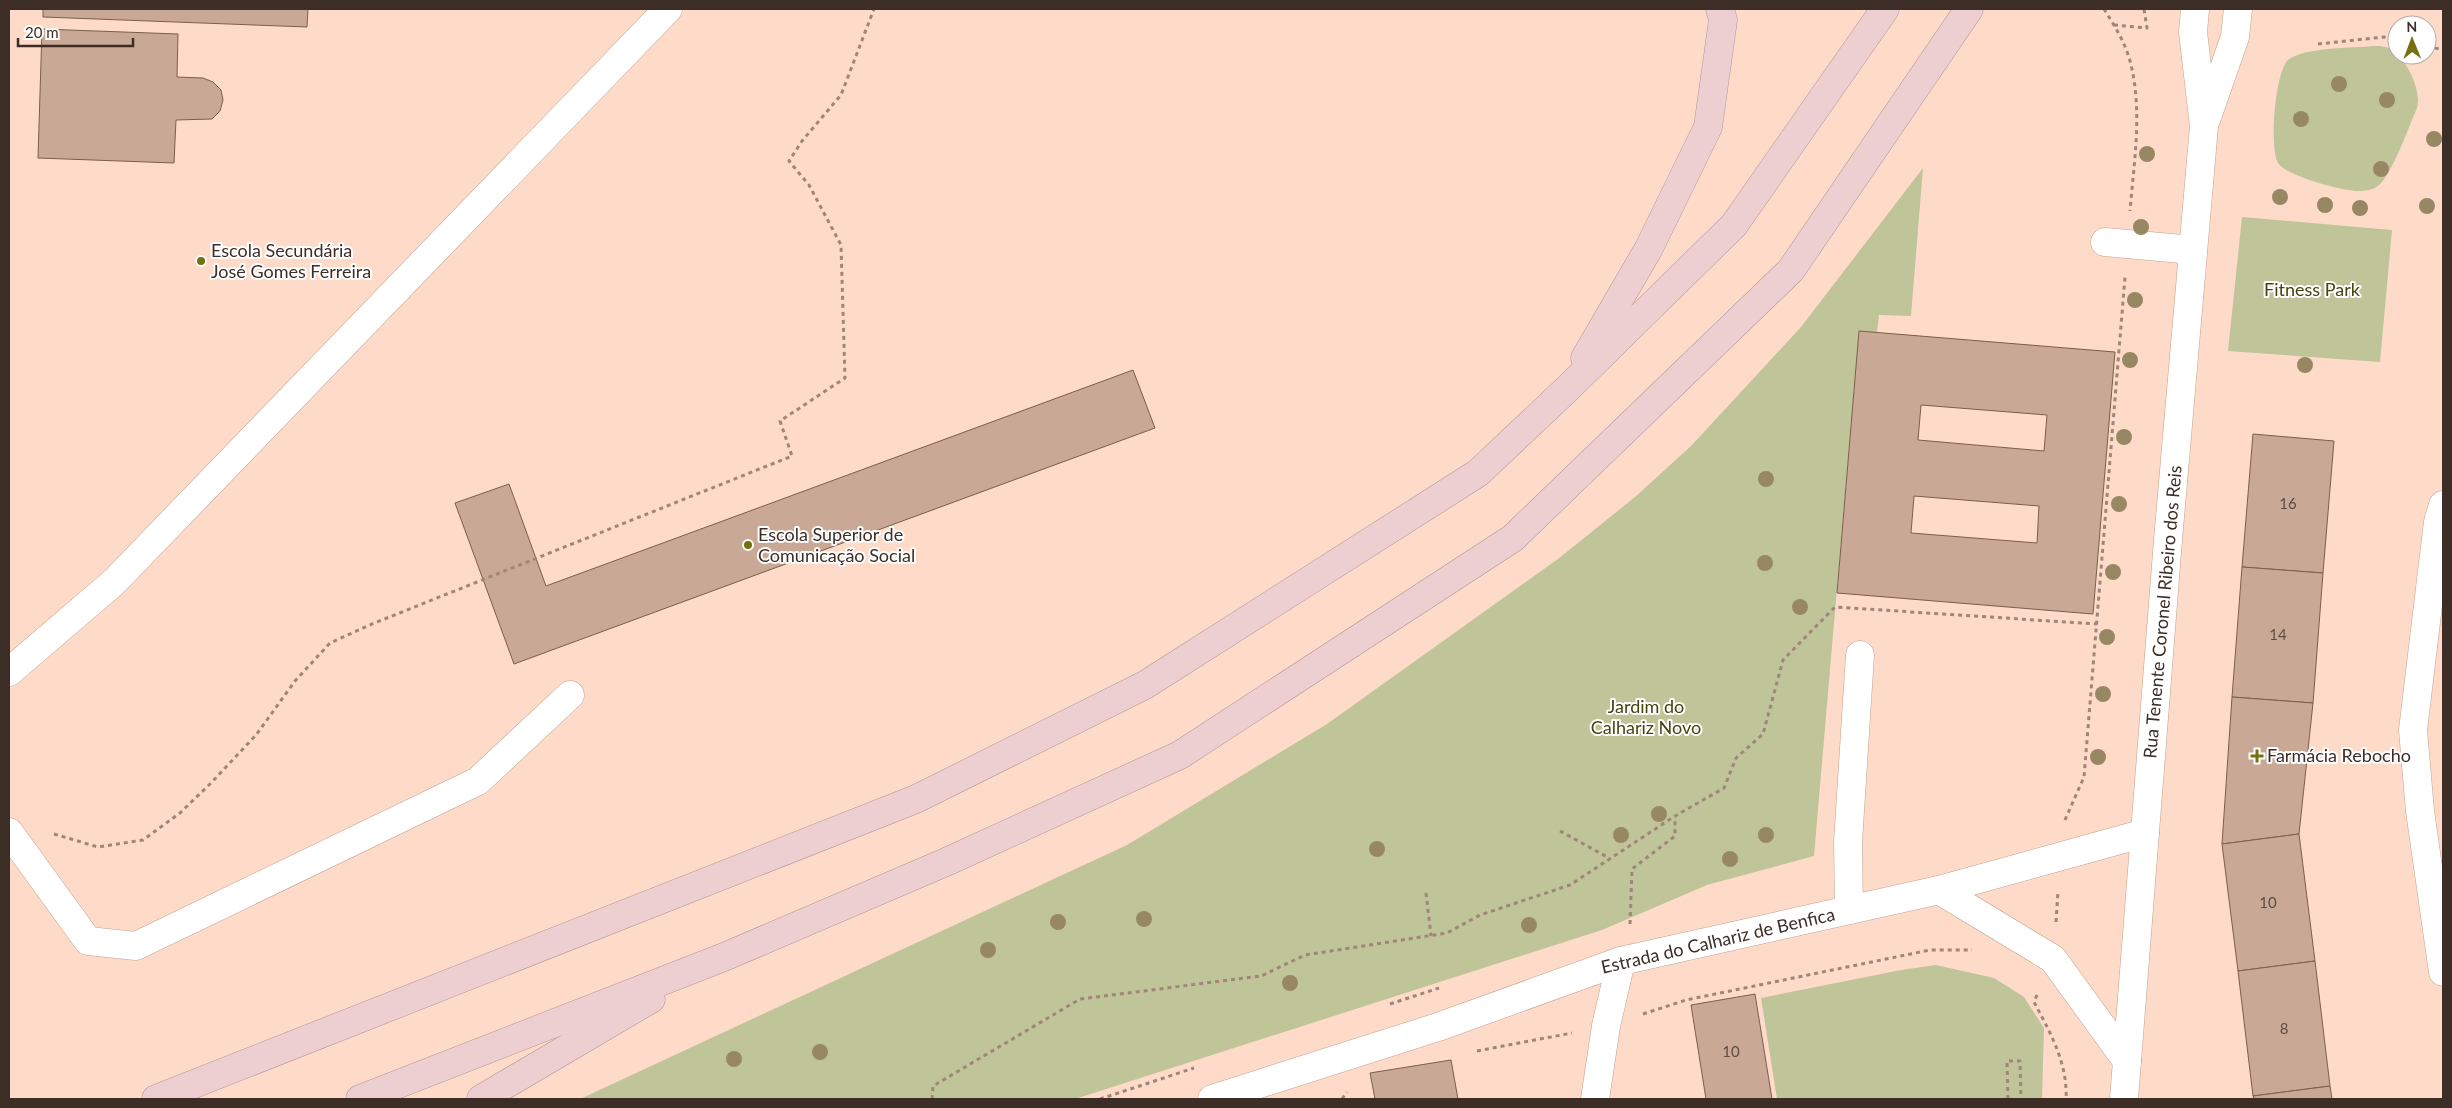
<svg xmlns="http://www.w3.org/2000/svg" width="2452" height="1108" viewBox="0 0 2452 1108" font-family="Lato,sans-serif">
<style>
.green{fill:#c0c499}
.building{fill:#c9a895;stroke:#7b5e4d;fill-rule:evenodd}
.lines{fill:none;stroke-linecap:round;stroke-linejoin:round}
.minor-casing{stroke:#c2a18e;stroke-width:29}
.highway-casing{stroke:#af9696;stroke-width:29}
.path{stroke:#9f8679;stroke-width:3;stroke-dasharray:4 4;stroke-linecap:butt}
.minor{stroke:#fff;stroke-width:28}
.highway{stroke:#edced1;stroke-width:28}
.tree{fill:#978863}
.poi-dot{fill:#777010;stroke:#fff;stroke-width:2}
.labels{text-anchor:middle;stroke-width:4;stroke-linejoin:round;paint-order:stroke}
.number-label{font-size:15px;fill:#5f4c42}
.poi-label{font-size:18px;fill:#3c2e27;stroke:#fff;text-anchor:start}
.park-label{font-size:18px;fill:#424510;stroke:#fff}
.street-label{font-size:18px;fill:#3c2e27;stroke:#fff}
</style>
<rect width="100%" height="100%" fill="#fedbc8"/>
<g class="green">
<path d="M 2374,46 C 2381,46 2387,46 2393,51 C 2407,60 2422,91 2417,108 C 2409,126 2392,175 2378,186 C 2372,190 2366,191 2360,191 C 2345,192 2286,176 2278,163 C 2269,148 2275,72 2288,60 C 2304,47 2353,48 2374,46 Z"/>
<polygon points="1923,168 1911,316 1879,315 1877,333 1859,332 1814,856 1707,885 1602,930 1075,1099 580,1099 1127,845 1327,724 1558,559 1635,497 1691,446 1801,327"/>
<polygon points="2242,217 2392,230 2380,362 2228,351"/>
<polygon points="1936,965 1994,978 2024,997 2044,1028 2042,1099 1777,1099 1761,998 1901,970"/>
</g>
<g class="building">
<polygon points="43,9 308,9 307,27 43,17"/>
<polygon points="42,29 178,34 177,77 203,78 213,82 221,90 223,100 220,111 212,119 176,120 174,163 38,158"/>
<path d="M 1859,331 L 2115,352 L 2093,614 L 1837,593 ZM 1921,405 L 2047,415 L 2044,451 L 1918,440 ZM 1914,496 L 2039,506 L 2037,543 L 1911,533 Z"/>
<polygon points="1133,370 1155,428 514,664 455,503 509,484 546,586"/>
<polygon points="2253,434 2334,441 2323,573 2242,567"/>
<polygon points="2242,567 2323,573 2313,703 2232,697"/>
<polygon points="2232,697 2313,703 2299,834 2222,844"/>
<polygon points="2299,834 2315,961 2238,971 2222,844"/>
<polygon points="2315,961 2330,1086 2253,1096 2238,971"/>
<polygon points="1755,994 1772,1099 1706,1099 1691,1005"/>
<polygon points="1451,1060 1458,1099 1375,1099 1370,1073"/>
<polygon points="2330,1086 2332,1099 2254,1099 2253,1096"/>
</g>
<g class="lines">
<defs>
<g id="minor">
<polyline points="2206,120 2235,37 2238,9"/>
<polyline points="2105,242 2193,250"/>
<polyline points="2443,505 2438,522 2413,730 2420,811 2443,972"/>
<polyline points="9,672 114,582 668,9"/>
<polyline points="9,832 88,941 136,946 478,781 570,695"/>
<polyline points="1939,890 2053,959 2127,1061"/>
<polyline points="1849,910 1848,842 1860,655"/>
<polyline points="1212,1099 1438,1027 1621,961 1939,890 2145,833"/>
<polyline points="1595,1099 1606,1026 1621,961"/>
<polyline points="2124,1099 2168,540 2204,126 2193,32 2195,9"/>
</g>
<g id="highway">
<polyline points="1585,358 1649,248 1708,127 1723,20 1720,9"/>
<polyline points="156,1099 916,799 1145,685 1478,473 1567,389 1734,225 1885,9"/>
<polyline points="360,1099 724,957 946,862 1180,755 1513,538 1791,270 1969,9"/>
<polyline points="481,1099 651,999"/>
</g>
</defs>
<use href="#minor" class="minor-casing"/>
<use href="#highway" class="highway-casing"/>
<g class="path">
<path d="M 2104,9 C 2114,25 2125,42 2130,61 C 2143,110 2134,161 2130,211"/>
<polyline points="2114,25 2147,28 2144,9"/>
<polyline points="2318,44 2384,37 2397,40"/>
<polyline points="2427,46 2443,50"/>
<polyline points="2065,820 2084,777 2125,277"/>
<polyline points="1560,831 1609,858"/>
<polyline points="54,834 98,847 143,840 180,813 211,783 256,735 295,681 330,643 372,624 792,456 780,421 845,378 841,245 809,185 789,161 802,141 841,95 874,9"/>
<polyline points="1426,893 1431,936"/>
<polyline points="2056,922 2058,891"/>
<polyline points="1630,924 1632,869 1675,836 1675,817"/>
<path d="M 2037,995 L 2034,1002 C 2050,1032 2068,1064 2066,1099"/>
<polyline points="1390,1004 1439,988"/>
<polyline points="1643,1014 1686,1000 1930,950 1972,950"/>
<polyline points="1477,1051 1572,1033"/>
<polyline points="932,1099 933,1086 1080,999 1261,976 1305,955 1447,933 1480,915 1570,885 1675,816 1724,788 1736,758 1763,734 1783,660 1835,607 2097,624"/>
<polyline points="1100,1099 1194,1068"/>
<polyline points="1342,1099 1347,1092"/>
<polyline points="2008,1099 2007,1061 2020,1061 2021,1099"/>
</g>
<use href="#minor" class="minor"/>
<use href="#highway" class="highway"/>
</g>
<g class="tree">
<circle cx="2339" cy="84" r="8"/>
<circle cx="2387" cy="100" r="8"/>
<circle cx="2301" cy="119" r="8"/>
<circle cx="2434" cy="139" r="8"/>
<circle cx="2147" cy="154" r="8"/>
<circle cx="2381" cy="169" r="8"/>
<circle cx="2280" cy="197" r="8"/>
<circle cx="2325" cy="205" r="8"/>
<circle cx="2427" cy="206" r="8"/>
<circle cx="2360" cy="208" r="8"/>
<circle cx="2141" cy="227" r="8"/>
<circle cx="2135" cy="300" r="8"/>
<circle cx="2130" cy="360" r="8"/>
<circle cx="2305" cy="365" r="8"/>
<circle cx="2124" cy="437" r="8"/>
<circle cx="1766" cy="479" r="8"/>
<circle cx="2119" cy="504" r="8"/>
<circle cx="1765" cy="563" r="8"/>
<circle cx="2113" cy="572" r="8"/>
<circle cx="1800" cy="607" r="8"/>
<circle cx="2107" cy="637" r="8"/>
<circle cx="2103" cy="694" r="8"/>
<circle cx="2098" cy="757" r="8"/>
<circle cx="1659" cy="814" r="8"/>
<circle cx="1621" cy="835" r="8"/>
<circle cx="1766" cy="835" r="8"/>
<circle cx="1377" cy="849" r="8"/>
<circle cx="1730" cy="859" r="8"/>
<circle cx="1144" cy="919" r="8"/>
<circle cx="1058" cy="922" r="8"/>
<circle cx="1529" cy="925" r="8"/>
<circle cx="988" cy="950" r="8"/>
<circle cx="1290" cy="983" r="8"/>
<circle cx="820" cy="1052" r="8"/>
<circle cx="734" cy="1059" r="8"/>
</g>
<g class="poi-dot">
<circle cx="201" cy="261" r="5"/>
<circle cx="748" cy="545" r="5"/>
<path d="M2254.5 748.5h5v5h5v5h-5v5h-5v-5h-5v-5h5z"/>
</g>
<g class="labels">
<g class="number-label">
<text x="2288" y="509">16</text>
<text x="2278" y="640">14</text>
<text x="2268" y="908">10</text>
<text x="2284" y="1034">8</text>
<text x="1731" y="1057">10</text>
</g>
<g class="poi-label">
<text x="211" y="257">Escola Secundária<tspan x="211" dy="21">José Gomes Ferreira</tspan></text>
<text x="758" y="541">Escola Superior de<tspan x="758" dy="21">Comunicação Social</tspan></text>
<text x="2267" y="762">Farmácia Rebocho</text>
</g>
<g class="park-label">
<text x="2312" y="296">Fitness Park</text>
<text x="1646" y="713">Jardim do<tspan x="1646" dy="21">Calhariz Novo</tspan></text>
</g>
<g class="street-label">
<text transform="translate(2163 612) rotate(-85)" y="6">Rua Tenente Coronel Ribeiro dos Reis</text>
<text transform="translate(1718 941) rotate(-13)" y="6">Estrada do Calhariz de Benfica</text>
</g>
</g>
<rect width="2452" height="1108" fill="none" stroke="#3c2e27" stroke-width="20"/>
<g transform="translate(2412 40) rotate(359)"><circle r="24" fill="#ffffff" stroke="#b1aba9"/>
<path d="M0-4L9 19L0 12L-9 19Z" fill="#777010"/>
<text y="-8" font-size="14" font-weight="bold" text-anchor="middle" fill="#3c2e27">N</text>
</g>
<path d="M18 38v8h115v-8" fill="none" stroke="#3c2e27" stroke-width="2.5"/>
<text x="25" y="38" font-size="15" fill="#3c2e27" stroke="#ffffff" stroke-width="4" paint-order="stroke">20 m</text>
</svg>
